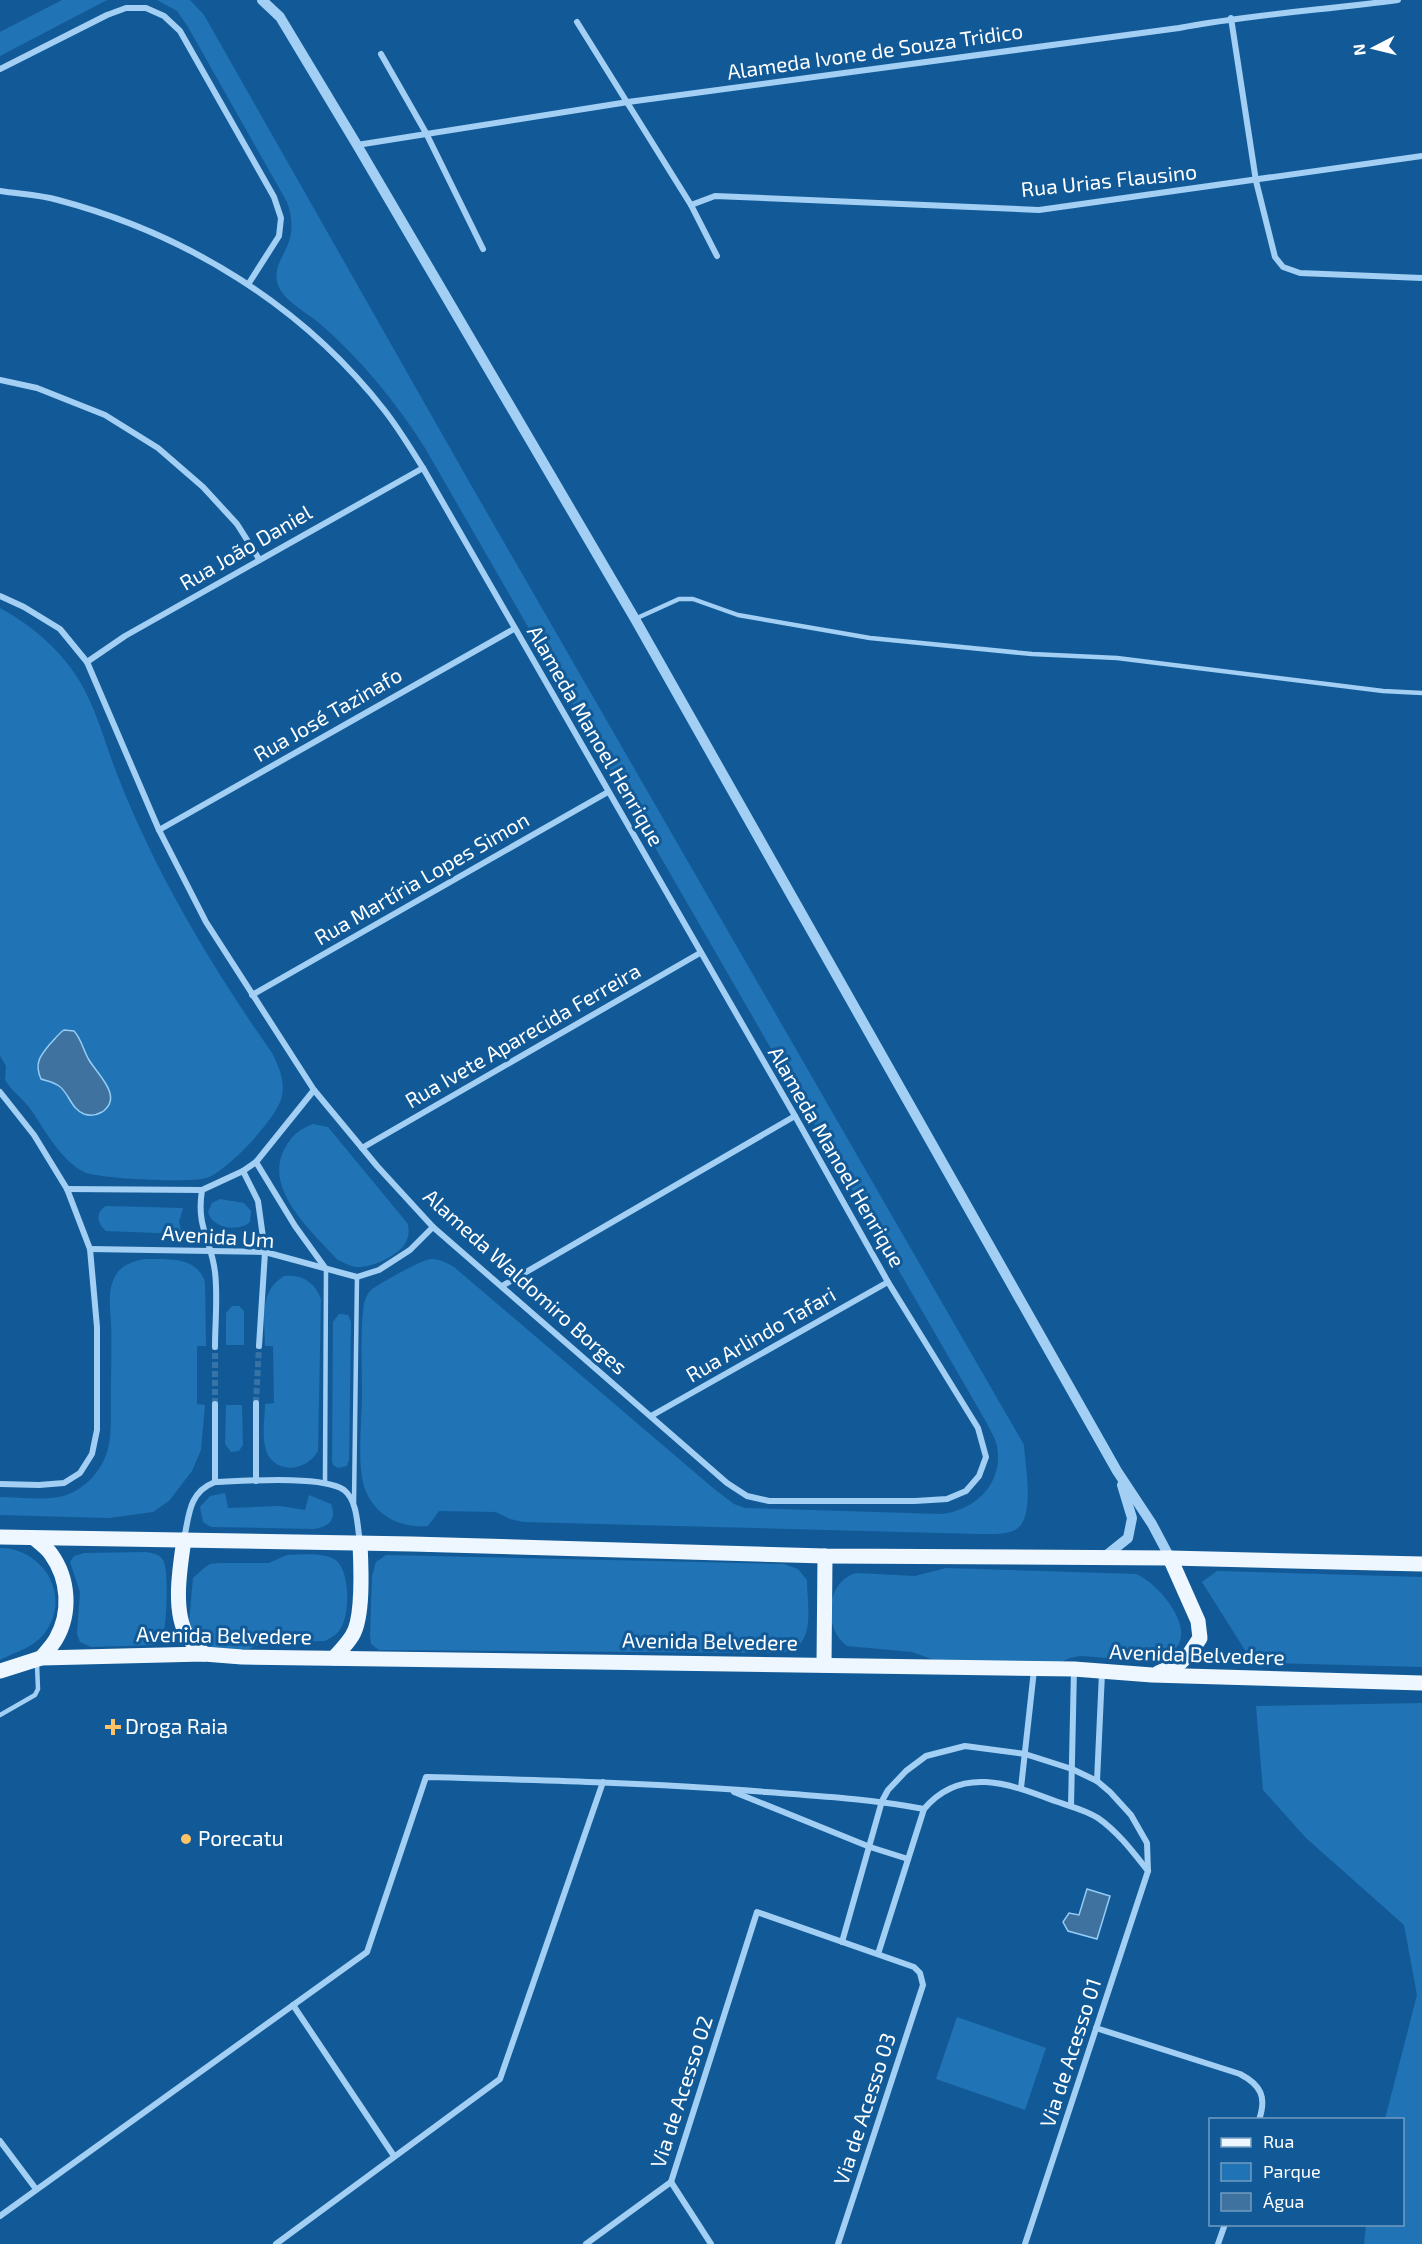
<svg xmlns="http://www.w3.org/2000/svg" width="1422" height="2244" viewBox="0 0 1422 2244" font-family="'Exo 2',sans-serif">
<style>
.green{fill:#2073b4}
.water{fill:#3f729e;stroke:#94ccf6;stroke-width:1.5}
.lines{fill:none;stroke-linecap:round;stroke-linejoin:round}
.minor-tunnel{stroke:#3673a7;stroke-width:6;stroke-dasharray:6 3;stroke-linecap:butt}
.service{stroke:#a2cff3;stroke-width:4.5}
.minor{stroke:#a2cff3;stroke-width:6}
.tertiary{stroke:#a2cff3;stroke-width:10}
.primary{stroke:#eef7ff;stroke-width:15}
.poi-dot{fill:#ffc264;stroke:#125a97;stroke-width:2}
.labels{text-anchor:middle;stroke-width:6;stroke-linejoin:round;paint-order:stroke}
.street-label{font-size:21px;fill:#fff;stroke:#125a97}
.poi-label{font-size:21px;fill:#fff;stroke:#125a97;text-anchor:start}
</style>
<rect width="100%" height="100%" fill="#125a97"/>
<g class="green">
<polygon points="62,0 107,0 0,56 0,32"/>
<path d="M 157,0 L 190,0 L 204,15 L 471,485 L 1024,1445 C 1025,1465 1036,1519 1015,1530 C 1005,1535 990,1534 978,1534 L 524,1522 L 510,1519 L 496,1512 L 439,1511 L 428,1526 C 395,1529 367,1510 362,1477 C 358,1454 362,1418 362,1394 C 362,1364 360,1332 364,1303 C 366,1298 367,1294 371,1290 C 380,1283 421,1260 431,1259 C 440,1259 447,1263 454,1267 L 713,1488 L 734,1504 L 745,1508 L 941,1514 C 975,1510 1004,1484 997,1446 C 995,1437 989,1428 985,1420 L 425,448 C 396,402 360,358 318,322 C 306,312 284,301 278,285 C 272,266 286,255 290,238 C 293,225 291,213 287,202 L 188,27 L 177,11 Z"/>
<path d="M 0,608 C 37,628 71,659 88,697 C 100,722 107,749 117,774 C 128,803 141,831 154,858 C 188,926 228,990 272,1053 C 279,1067 285,1080 282,1096 C 278,1117 227,1172 206,1178 C 189,1183 99,1179 84,1172 C 60,1160 44,1128 29,1107 C 21,1097 11,1090 5,1080 L 6,1066 L 0,1056 Z"/>
<path d="M 313,1124 L 328,1127 L 408,1224 C 409,1231 409,1236 406,1242 C 399,1256 371,1268 356,1267 C 349,1266 343,1262 338,1260 C 313,1233 262,1188 285,1148 C 292,1135 300,1129 313,1124 Z"/>
<path d="M 220,1199 L 244,1203 L 251,1211 L 250,1222 C 239,1232 212,1229 208,1212 L 212,1203 Z"/>
<path d="M 106,1206 L 183,1208 L 179,1222 L 182,1234 L 106,1231 C 97,1223 95,1213 106,1206 Z"/>
<path d="M 145,1259 C 167,1259 197,1256 205,1282 L 206,1346 L 197,1346 L 197,1404 L 205,1405 L 201,1450 L 192,1471 L 169,1501 L 153,1512 L 109,1518 L 0,1515 L 0,1497 C 21,1497 49,1502 69,1494 C 84,1488 97,1475 104,1460 C 114,1439 110,1410 111,1387 C 111,1365 112,1344 111,1322 C 110,1306 107,1288 117,1273 C 124,1264 134,1261 145,1259 Z"/>
<path d="M 284,1276 C 302,1274 315,1282 321,1299 L 318,1451 C 305,1474 270,1474 265,1446 C 262,1433 265,1417 265,1404 L 274,1403 L 273,1346 L 265,1346 C 265,1319 258,1292 284,1276 Z"/>
<polygon points="232,1306 239,1306 244,1311 244,1345 226,1345 226,1313"/>
<polygon points="339,1314 348,1315 351,1322 349,1460 347,1466 338,1468 333,1465 332,1461 333,1322"/>
<polygon points="226,1405 242,1405 243,1445 239,1451 231,1452 225,1444"/>
<path d="M 225,1493 L 228,1508 L 280,1506 L 305,1510 L 309,1495 L 331,1504 C 337,1519 329,1527 314,1529 L 211,1527 L 203,1522 L 200,1507 L 210,1496 Z"/>
<path d="M 0,1548 C 44,1548 73,1598 44,1634 C 33,1648 15,1652 0,1660 Z"/>
<path d="M 146,1552 C 153,1553 159,1554 163,1560 C 169,1569 167,1624 163,1635 C 161,1640 158,1642 154,1645 L 91,1647 L 80,1642 L 77,1634 L 80,1592 L 70,1562 L 74,1556 L 84,1553 Z"/>
<path d="M 287,1555 C 302,1555 320,1552 334,1559 C 350,1568 350,1611 342,1626 C 338,1634 333,1637 325,1641 L 264,1642 L 247,1650 L 212,1647 L 197,1638 L 189,1623 L 193,1578 L 204,1568 L 210,1564 L 219,1563 L 269,1563 Z"/>
<path d="M 386,1555 L 784,1564 L 798,1569 L 807,1580 C 807,1608 818,1651 778,1653 L 379,1650 L 371,1644 L 370,1635 L 372,1576 L 376,1562 Z"/>
<path d="M 946,1568 L 1136,1574 C 1161,1584 1206,1640 1164,1656 C 1146,1663 1101,1657 1080,1656 L 1070,1658 L 1061,1662 L 937,1661 L 912,1652 L 847,1646 C 823,1629 825,1582 856,1573 L 915,1576 Z"/>
<polygon points="1217,1571 1422,1577 1422,1667 1267,1663 1256,1661 1248,1655 1202,1582"/>
<polygon points="1422,1703 1422,2244 1364,2244 1366,2225 1402,2224 1402,2120 1385,2119 1417,1995 1404,1925 1306,1838 1263,1790 1256,1706"/>
<polygon points="957,2017 1046,2048 1025,2110 936,2079"/>
</g>
<g class="water">
<path d="M 64,1030 L 74,1031 C 82,1040 83,1050 89,1060 C 98,1075 124,1097 102,1112 C 97,1115 90,1116 84,1114 C 71,1109 69,1093 59,1086 C 54,1082 47,1081 41,1079 C 34,1063 40,1056 50,1044 C 55,1039 58,1034 64,1030 Z"/>
<polygon points="1087,1889 1110,1896 1097,1939 1068,1931 1063,1922 1069,1913 1079,1915"/>
</g>
<g class="lines">
<g class="minor-tunnel">
<polyline points="256,1403 259,1346"/>
<polyline points="215,1404 215,1347"/>
</g>
<g class="service">
<polyline points="635,619 679,599 693,599 738,615 870,638 1032,654 1117,658 1383,691 1422,693"/>
<polyline points="325,1483 326,1270"/>
<polyline points="354,1503 357,1277"/>
<polyline points="0,1715 35,1695 38,1689 37,1664"/>
</g>
<g class="minor">
<polyline points="1231,18 1256,181 1275,257 1283,267 1300,273 1422,278"/>
<polyline points="577,22 691,205 717,256"/>
<polyline points="381,54 426,133 483,249"/>
<polyline points="0,69 107,15 126,8 146,8 164,16 180,31 274,197 281,218 279,236 249,283"/>
<path d="M 357,145 L 628,102 L 1179,28 C 1252,14 1325,10 1398,0"/>
<path d="M 0,191 C 19,194 40,195 58,200 C 187,234 303,306 385,411 C 399,429 411,449 423,468 L 795,1116 L 888,1282 L 978,1428 L 986,1457 L 979,1476 L 966,1491 L 947,1499 L 915,1501 L 769,1501 L 747,1496 L 727,1483 L 433,1227 L 377,1166 L 314,1090 L 206,922 L 159,830 L 87,662 L 60,629 L 24,607 L 0,596"/>
<polyline points="691,205 715,196 1039,210 1422,156"/>
<polyline points="0,380 37,388 105,415 158,448 203,487 237,524 259,559"/>
<polyline points="87,662 125,636 423,468"/>
<polyline points="159,830 514,629"/>
<polyline points="252,995 608,792"/>
<polyline points="0,1092 34,1135 67,1189 90,1249 97,1327 97,1430 92,1454 80,1473 64,1483 39,1485 0,1484"/>
<polyline points="362,1148 700,953"/>
<polyline points="256,1162 295,1226 326,1269"/>
<polyline points="243,1171 258,1201 265,1252 259,1346"/>
<polyline points="67,1189 202,1190 243,1171 256,1162 314,1090"/>
<path d="M 202,1190 C 196,1228 211,1239 215,1272 C 218,1296 215,1322 215,1347"/>
<polyline points="90,1249 265,1252 357,1277 379,1270 410,1250 433,1227"/>
<polyline points="502,1286 795,1116"/>
<polyline points="215,1404 215,1482"/>
<polyline points="651,1416 888,1282"/>
<polyline points="256,1481 256,1403"/>
<path d="M 184,1540 C 189,1514 189,1492 215,1482 C 242,1481 324,1475 344,1490 C 358,1501 357,1526 360,1542"/>
<polyline points="1097,1781 1102,1673"/>
<polyline points="1021,1788 1034,1670"/>
<polyline points="734,1792 870,1847 908,1859"/>
<polyline points="1071,1806 1074,1669"/>
<polyline points="842,1942 882,1801 888,1790 906,1771 926,1756 965,1746 1025,1754 1072,1769 1097,1781 1110,1792 1131,1815 1147,1843 1148,1871 1025,2244"/>
<path d="M 878,1954 L 924,1809 C 961,1765 1010,1784 1055,1801 C 1069,1806 1086,1810 1098,1818 C 1118,1832 1133,1852 1148,1871"/>
<polyline points="293,2005 394,2156"/>
<path d="M 1096,2028 L 1240,2074 C 1261,2085 1267,2097 1259,2120"/>
<polyline points="0,2141 36,2189"/>
<polyline points="671,2182 711,2244"/>
<path d="M 0,2216 L 367,1952 L 426,1777 C 539,1780 653,1783 766,1792 C 819,1796 872,1799 924,1809"/>
<polyline points="276,2244 500,2079 603,1782"/>
<polyline points="586,2244 671,2182 757,1912 914,1967 920,1973 923,1985 838,2244"/>
<polyline points="1218,2244 1225,2224"/>
</g>
<g class="tertiary">
<polyline points="262,0 280,17 357,145 635,619 1117,1471 1152,1524 1170,1558"/>
<polyline points="1103,1558 1128,1538 1132,1518 1122,1485"/>
</g>
<g class="primary">
<polyline points="0,1537 412,1544 825,1556 1170,1558 1422,1564"/>
<path d="M 34,1538 C 40,1543 47,1548 51,1554 C 69,1579 71,1613 56,1639 C 52,1646 46,1652 41,1658"/>
<path d="M 184,1540 C 180,1567 172,1613 188,1637 C 192,1643 199,1648 204,1654"/>
<path d="M 334,1658 C 340,1651 347,1644 352,1636 C 364,1618 361,1565 360,1543"/>
<polyline points="824,1665 825,1556"/>
<polyline points="0,1671 41,1658 204,1654 242,1657 1074,1669 1152,1675 1422,1683"/>
<polyline points="1158,1673 1180,1663 1190,1653 1200,1638 1198,1621 1170,1558"/>
</g>
</g>
<g class="poi-dot">
<path d="M110 1718h6v6h6v6h-6v6h-6v-6h-6v-6h6z"/>
<circle cx="186" cy="1839" r="6"/>
</g>
<g class="labels">
<g class="street-label">
<text transform="translate(875 52) rotate(-8)" y="7">Alameda Ivone de Souza Tridico</text>
<text transform="translate(1109 181) rotate(-6)" y="7">Rua Urias Flausino</text>
<text transform="translate(246 548) rotate(-30)" y="7">Rua João Daniel</text>
<text transform="translate(328 715) rotate(-30)" y="7">Rua José Tazinafo</text>
<text transform="translate(595 736) rotate(60)" y="7">Alameda Manoel Henrique</text>
<text transform="translate(422 879) rotate(-30)" y="7">Rua Martíria Lopes Simon</text>
<text transform="translate(523 1036) rotate(-30)" y="7">Rua Ivete Aparecida Ferreira</text>
<text transform="translate(836 1157) rotate(60)" y="7">Alameda Manoel Henrique</text>
<text transform="translate(218 1237) rotate(4)" y="7">Avenida Um</text>
<text transform="translate(525 1282) rotate(42)" y="7">Alameda Waldomiro Borges</text>
<text transform="translate(761 1335) rotate(-30)" y="7">Rua Arlindo Tafari</text>
<text transform="translate(224 1636) rotate(1)" y="7">Avenida Belvedere</text>
<text transform="translate(710 1642) rotate(1)" y="7">Avenida Belvedere</text>
<text transform="translate(1197 1655) rotate(2)" y="7">Avenida Belvedere</text>
<text transform="translate(1071 2053) rotate(-72)" y="7">Via de Acesso 01</text>
<text transform="translate(682 2092) rotate(-72)" y="7">Via de Acesso 02</text>
<text transform="translate(865 2109) rotate(-72)" y="7">Via de Acesso 03</text>
</g>
<g class="poi-label">
<text x="125" y="1734">Droga Raia</text>
<text x="198" y="1846">Porecatu</text>
</g>
</g>
<rect x="1209" y="2118" width="195" height="108" fill="#125a97" stroke="#719cc1" stroke-width="1.5"/>
<rect x="1221" y="2138" width="30" height="9" fill="#eef7ff" stroke="#719cc1" stroke-width="1.5"/>
<text x="1263" y="2148" font-size="18" fill="#ffffff">Rua</text>
<rect x="1221" y="2163" width="30" height="18" fill="#2073b4" stroke="#719cc1" stroke-width="1.5"/>
<text x="1263" y="2178" font-size="18" fill="#ffffff">Parque</text>
<rect x="1221" y="2193" width="30" height="18" fill="#3f729e" stroke="#719cc1" stroke-width="1.5"/>
<text x="1263" y="2208" font-size="18" fill="#ffffff">Água</text>
<g transform="translate(1374 48) rotate(263)" stroke="#125a97" stroke-width="4.5" paint-order="stroke">
<path d="M0-4.5L10 22L0 15L-10 22Z" fill="#ffffff"/>
<text y="-9" font-size="16" font-weight="bold" text-anchor="middle" fill="#ffffff">N</text>
</g>
</svg>
